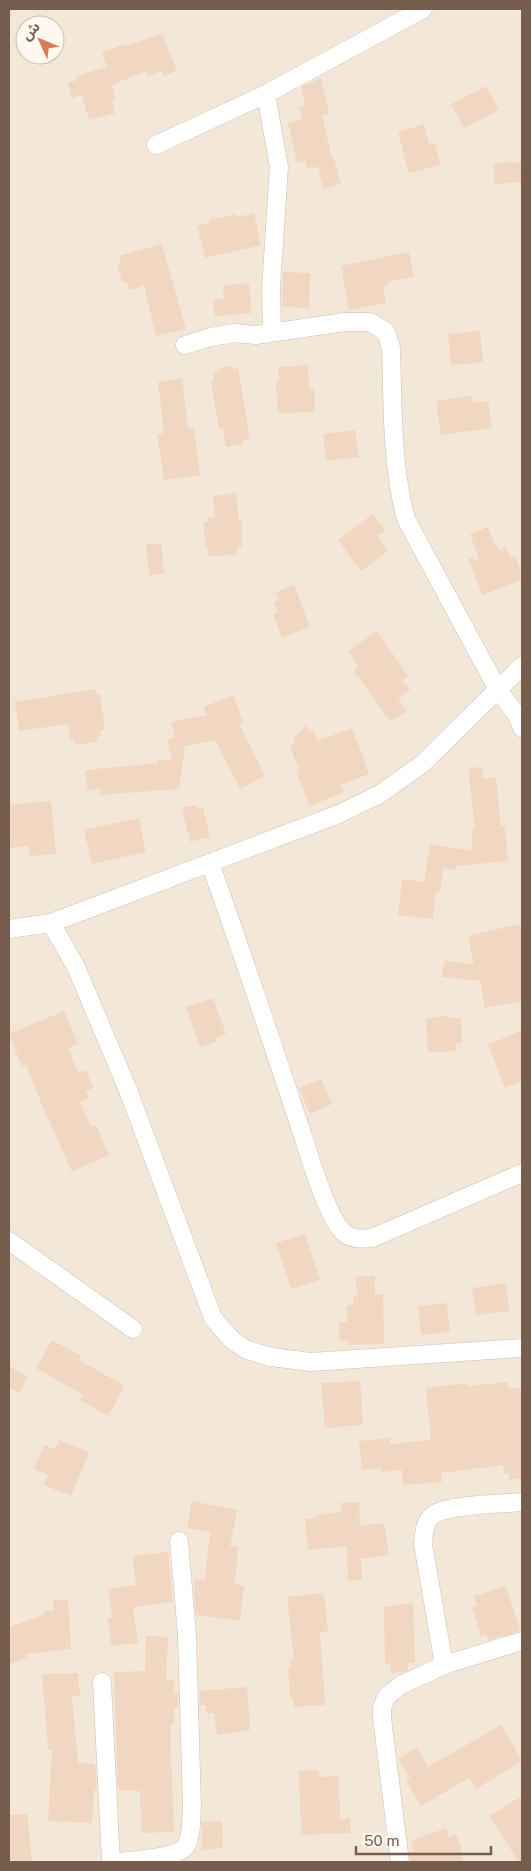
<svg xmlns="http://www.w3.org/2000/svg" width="531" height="1871" viewBox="0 0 531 1871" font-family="'Public Sans','Noto Sans Arabic',sans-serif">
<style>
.residential{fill:#f3e8d8;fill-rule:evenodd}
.building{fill:#f1d6c2}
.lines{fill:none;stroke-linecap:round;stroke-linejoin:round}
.minor-casing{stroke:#cebeb0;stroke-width:19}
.minor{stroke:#fff;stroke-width:18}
</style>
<rect width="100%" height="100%" fill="#fcf5ea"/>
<path class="residential" d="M 9,9 L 522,9 L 522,1862 L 9,1862 ZM 25,25 L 55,25 L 55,55 L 25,55 Z"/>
<g class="building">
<polygon points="162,34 177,71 163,76 162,71 148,76 146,71 112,85 116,100 112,101 115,113 89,120 82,95 72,98 68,83 77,80 76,76 107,67 102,53 124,44 125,46"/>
<polygon points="321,78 329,114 322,115 332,159 334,158 341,184 323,189 318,167 307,168 305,161 297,163 288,123 302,120 299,107 305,106 301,87"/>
<polygon points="486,86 499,110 464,128 451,104"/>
<polygon points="424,124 429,144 435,143 441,165 409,173 398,132"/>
<polygon points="522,162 522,182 494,184 494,163"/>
<polygon points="254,213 261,245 205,258 197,226 210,223 209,220 236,214 237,217"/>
<polygon points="162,244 186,329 156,336 144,286 129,290 126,281 122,282 117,264 121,263 119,256"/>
<polygon points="409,252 414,277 388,282 389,285 383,286 386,303 349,310 341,266"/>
<polygon points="283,272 310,273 309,308 282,307"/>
<polygon points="249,283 252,313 215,316 213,300 224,299 223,285"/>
<polygon points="480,331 483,362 451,365 448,334"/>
<polygon points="308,365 309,389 314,389 315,412 278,413 276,382 279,381 278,367"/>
<polygon points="233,366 234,369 238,368 250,438 243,440 243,444 226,447 223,428 219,429 211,381 214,381 213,373 220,371 219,368"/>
<polygon points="182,378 188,429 194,428 200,475 164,480 157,434 164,433 158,382"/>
<polygon points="472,396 473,403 488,401 492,428 441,435 436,401"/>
<polygon points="355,430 359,457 326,461 323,434"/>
<polygon points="236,493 239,521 242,521 242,547 237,547 237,555 209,556 208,548 205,548 204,522 208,522 208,517 215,517 213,496"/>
<polygon points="373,514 385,531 378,536 388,551 361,571 338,540"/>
<polygon points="488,527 495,545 497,545 499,550 506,547 510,558 515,556 522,575 522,580 482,595 468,557 480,562 470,534"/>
<polygon points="161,543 164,573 149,576 146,545"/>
<polygon points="294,585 310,627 282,638 273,614 278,612 274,602 279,600 276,592"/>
<polygon points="377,631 408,676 402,680 410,690 398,698 407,711 391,722 354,671 359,667 348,651"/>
<polygon points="95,689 96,695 100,694 105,729 100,730 101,736 97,737 97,742 75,745 74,740 70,741 68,724 19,731 15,702"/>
<polygon points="233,695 243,722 239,724 265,776 240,789 215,740 185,746 179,789 100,795 100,789 87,790 85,770 158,763 158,759 172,761 167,739 175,738 171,722 207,715 204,707"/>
<polygon points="307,725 309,732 313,730 318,741 352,728 369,774 341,785 344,792 310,806 297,774 300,772 290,746 295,744 293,738"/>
<polygon points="482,767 484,779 496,777 501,826 505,826 508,861 457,866 456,870 443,868 440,892 436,892 433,919 398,915 402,879 424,882 430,844 473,851 471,829 475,829 468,768"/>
<polygon points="51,801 56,854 29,856 28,846 9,848 9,805"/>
<polygon points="196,805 197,809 203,808 210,837 190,842 182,808"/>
<polygon points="139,818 146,852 92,864 84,830"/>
<polygon points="520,924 522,933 522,1001 485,1008 480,981 442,977 444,961 474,964 468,936"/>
<polygon points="213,998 226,1034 216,1038 218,1041 200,1047 186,1007"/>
<polygon points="64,1011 78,1044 68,1048 78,1073 86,1070 93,1088 86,1091 89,1098 80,1102 91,1127 96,1125 109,1155 72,1172 49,1120 48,1120 26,1065 22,1067 9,1034"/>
<polygon points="439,1016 461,1018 462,1043 456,1043 456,1051 428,1052 426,1018 439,1017"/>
<polygon points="522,1030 522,1081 505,1088 488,1045"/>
<polygon points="321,1079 332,1104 310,1114 299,1088"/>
<polygon points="305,1234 320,1280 291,1289 276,1243"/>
<polygon points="375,1276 375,1295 383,1294 384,1344 348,1345 348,1341 340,1341 339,1322 347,1322 347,1305 353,1305 353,1296 357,1296 356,1277"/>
<polygon points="506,1283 509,1311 476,1315 472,1288"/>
<polygon points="447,1303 450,1332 421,1335 418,1306"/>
<polygon points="52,1340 81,1356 79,1360 125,1386 108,1416 80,1400 83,1395 36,1368"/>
<polygon points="9,1366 28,1377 19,1393 9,1387"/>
<polygon points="360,1381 363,1425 325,1428 321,1383"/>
<polygon points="508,1382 508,1389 522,1388 522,1478 509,1480 509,1473 504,1474 503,1465 441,1473 442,1482 403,1485 402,1470 382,1472 381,1468 362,1470 359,1441 390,1438 390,1444 431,1440 426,1388 466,1383 467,1386"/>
<polygon points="59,1440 89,1452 71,1496 44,1485 48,1475 34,1469 44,1445 55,1449"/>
<polygon points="192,1501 237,1510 230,1546 238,1546 235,1584 244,1586 240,1621 196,1615 194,1589 195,1579 205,1580 210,1532 187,1528"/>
<polygon points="359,1502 360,1526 384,1523 389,1555 361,1559 362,1580 348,1581 347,1546 308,1550 305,1519 316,1518 316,1515 341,1512 340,1503"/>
<polygon points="168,1552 173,1602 133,1607 138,1643 111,1646 108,1619 112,1618 108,1589 136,1585 133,1556"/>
<polygon points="506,1586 520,1631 488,1640 486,1634 481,1636 472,1607 477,1606 474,1596"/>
<polygon points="324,1593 328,1631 320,1632 325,1705 294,1707 293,1698 290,1698 288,1668 291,1668 290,1659 294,1659 287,1597"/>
<polygon points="68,1599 71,1649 27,1654 27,1658 9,1664 9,1627 44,1615 44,1611 54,1611 53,1600"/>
<polygon points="413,1603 415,1663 408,1663 408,1670 403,1672 391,1673 391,1663 385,1664 384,1607"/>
<polygon points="146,1636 168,1637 166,1680 174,1680 174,1694 178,1693 178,1707 174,1708 174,1725 170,1725 174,1832 141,1833 140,1791 118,1790 114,1672 145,1671"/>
<polygon points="78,1673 80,1696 72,1696 78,1763 95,1764 97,1790 94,1790 92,1823 48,1821 52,1750 48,1750 42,1674"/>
<polygon points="247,1687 250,1730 217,1735 214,1713 206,1713 206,1705 200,1705 199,1691"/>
<polygon points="501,1725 522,1761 476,1789 469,1778 421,1806 406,1780 410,1778 398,1759 417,1747 428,1767"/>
<polygon points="318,1770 319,1777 339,1776 340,1819 350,1818 351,1833 301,1835 299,1771"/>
<polygon points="522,1796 522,1862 519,1862 489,1816"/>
<polygon points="27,1814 32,1862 9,1862 9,1815"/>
<polygon points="222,1821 223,1848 202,1850 202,1822"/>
<polygon points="446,1828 449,1837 456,1834 463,1854 461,1855 464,1862 410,1862 409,1852 414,1850 411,1841"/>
</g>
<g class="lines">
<defs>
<g id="minor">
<polyline points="156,145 266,94"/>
<polyline points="272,332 271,288 279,167 266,94 423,9"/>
<path d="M 185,345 L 211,337 L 235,333 L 256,335 L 345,322 L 370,322 L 386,332 L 391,348 C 393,405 391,463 406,519 L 498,690 L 517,715 L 522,728"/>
<path d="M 210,863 C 241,949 270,1037 299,1124 C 308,1151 325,1213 343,1232 C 351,1240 362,1239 372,1238 L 522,1173"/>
<polyline points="51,923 76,967 128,1090 213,1318 232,1340 247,1350 271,1357 311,1362 522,1348"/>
<polyline points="9,929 51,923 339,814 380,794 421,765 522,666"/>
<polyline points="9,1241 133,1329"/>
<path d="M 444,1665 L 423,1544 C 424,1534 424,1522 433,1515 C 448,1504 502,1504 522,1502"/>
<polyline points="102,1682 111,1862"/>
<path d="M 119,1862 C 134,1860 178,1858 186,1846 C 192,1836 191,1819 192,1808 L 187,1635 L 179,1541"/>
<polyline points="400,1862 382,1718 382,1708 386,1697 401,1685 444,1665 522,1641"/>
</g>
</defs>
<use href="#minor" class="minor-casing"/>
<use href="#minor" class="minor"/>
</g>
<rect width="531" height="1871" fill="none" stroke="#765d4e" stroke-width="20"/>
<g transform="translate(40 40) rotate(314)"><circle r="24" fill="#fef9f0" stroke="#c8bbaf"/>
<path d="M0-4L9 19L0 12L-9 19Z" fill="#e17854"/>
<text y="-8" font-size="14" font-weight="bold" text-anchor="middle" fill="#765d4e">ش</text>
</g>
<path d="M356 1846v8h135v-8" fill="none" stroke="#765d4e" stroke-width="2.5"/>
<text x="364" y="1846" font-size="15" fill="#765d4e" stroke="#fef9f0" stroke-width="4" paint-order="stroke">50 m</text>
</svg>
